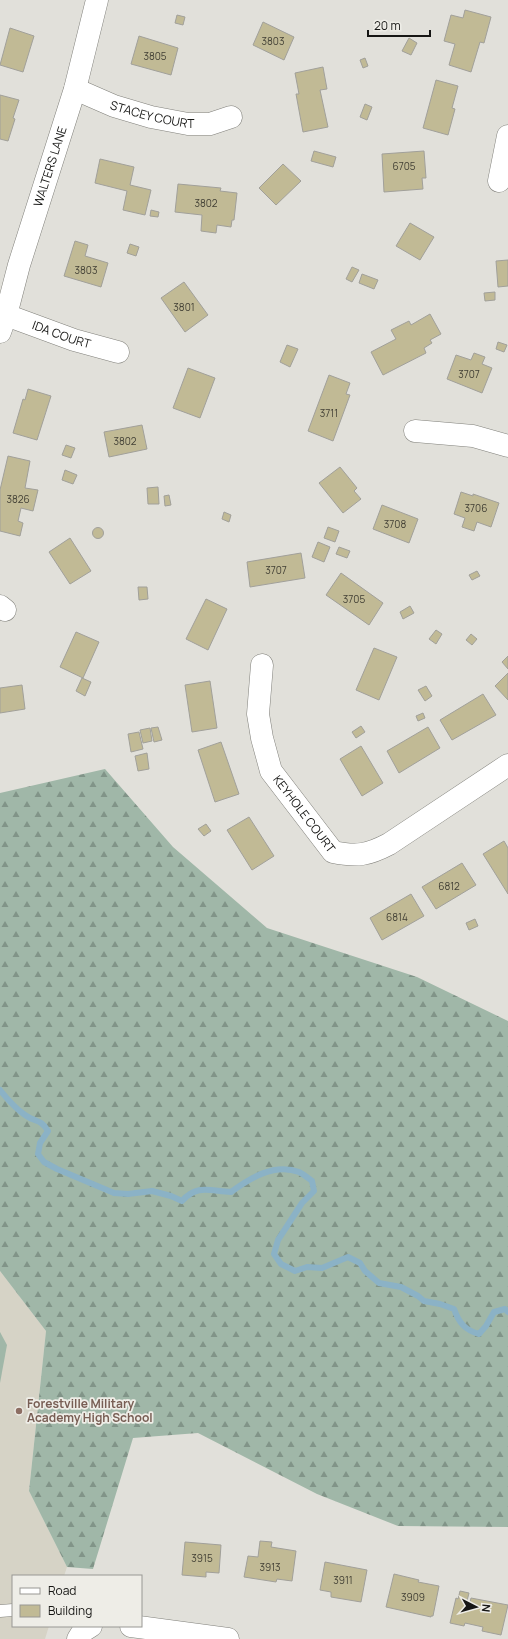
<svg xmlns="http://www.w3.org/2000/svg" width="508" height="1639" viewBox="0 0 508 1639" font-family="Manrope,sans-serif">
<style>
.built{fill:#d6d3c6}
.forest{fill:url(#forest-firs)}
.pitch{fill:#a0b7a8}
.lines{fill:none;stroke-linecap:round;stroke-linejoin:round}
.stream{stroke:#8bb2c6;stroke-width:6}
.building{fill:#c1ba95;stroke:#a1a09a}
.lane-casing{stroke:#81807b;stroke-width:13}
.street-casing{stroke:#81807b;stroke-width:23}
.lane{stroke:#fff;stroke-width:12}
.street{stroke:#fff;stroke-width:22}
.education-dot{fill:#8d6e63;stroke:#eeede7;stroke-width:1.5}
.labels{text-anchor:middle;stroke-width:3.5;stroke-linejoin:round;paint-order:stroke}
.number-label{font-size:10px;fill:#413f34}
.street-label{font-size:12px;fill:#161614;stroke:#eeede7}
.education-label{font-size:12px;font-weight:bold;fill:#785e54;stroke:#eeede7;text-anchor:start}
</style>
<defs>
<pattern id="forest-firs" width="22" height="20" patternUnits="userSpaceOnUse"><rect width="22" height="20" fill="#a0b7a8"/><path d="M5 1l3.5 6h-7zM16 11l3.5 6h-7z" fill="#819488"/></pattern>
</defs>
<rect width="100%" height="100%" fill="#e1e0da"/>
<polygon class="built" points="0,1271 46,1331 29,1491 67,1567 64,1576 13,1576 13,1626 49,1626 45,1639 0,1639"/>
<polygon class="forest" points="105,769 173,847 267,928 417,977 508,1021 508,1527 398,1526 317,1494 198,1433 133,1438 93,1569 67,1567 29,1491 46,1331 0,1271 0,793"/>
<polygon class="pitch" points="0,1332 7,1345 0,1383"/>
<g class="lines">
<path class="stream" d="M 0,1090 C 8,1100 15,1108 25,1115 C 36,1123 40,1118 48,1131 L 40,1143 L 38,1154 L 44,1162 L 57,1169 L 114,1193 L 128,1194 L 152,1191 L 171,1196 L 182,1201 C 197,1184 210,1191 231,1192 C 250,1178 274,1163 299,1172 C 303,1174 308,1178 312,1181 L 314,1191 L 302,1203 L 278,1240 L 274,1254 L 281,1264 L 295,1271 L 307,1267 L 322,1268 L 348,1257 L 360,1263 L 365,1271 L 379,1283 L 401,1287 L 418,1296 L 424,1301 L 440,1304 L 454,1309 C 459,1323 465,1330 479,1334 L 486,1326 L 494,1312 L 505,1309 L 508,1312"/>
</g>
<g class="building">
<polygon points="465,10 491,17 484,43 480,42 471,72 449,65 455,44 444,41 451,15 463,18"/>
<polygon points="177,15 185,17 183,25 175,23"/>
<polygon points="263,22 294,37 284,60 253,45"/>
<polygon points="10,28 34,36 23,72 0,65"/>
<polygon points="139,36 178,48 171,75 131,64"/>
<polygon points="409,38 417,43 411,55 402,51"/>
<polygon points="365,58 368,66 363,68 360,60"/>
<polygon points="323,67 327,89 320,90 328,127 303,132 296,94 299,94 295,73"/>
<polygon points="436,80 458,86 452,108 455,109 448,135 423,128"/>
<polygon points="0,95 19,100 13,118 15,119 8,141 0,139"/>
<polygon points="365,104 372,107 367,120 360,117"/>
<polygon points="314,151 336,157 333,167 311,161"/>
<polygon points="424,151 426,178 422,178 423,189 384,192 382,154"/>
<polygon points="100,159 134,167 130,185 151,190 145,215 123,210 127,191 95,183"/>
<polygon points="283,164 301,181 276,205 259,188"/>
<polygon points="178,184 221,188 220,191 237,193 234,220 232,220 231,227 217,225 216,233 201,231 202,215 175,212"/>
<polygon points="151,210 159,212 158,217 150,216"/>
<polygon points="410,223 434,237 420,260 396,246"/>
<polygon points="75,241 88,245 85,256 108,263 101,287 64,276"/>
<polygon points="130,244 139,247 136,256 127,253"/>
<polygon points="508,260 508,286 498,287 496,261"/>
<polygon points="352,267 359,270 352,282 346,279"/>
<polygon points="362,274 378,280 374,289 359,283"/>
<polygon points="184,282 208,315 185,332 161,298"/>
<polygon points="495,292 495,300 485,301 484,293"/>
<polygon points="430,314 441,334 430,340 432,343 424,348 426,353 383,375 371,352 396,339 391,330 409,321 411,325"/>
<polygon points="498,342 507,345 504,352 496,349"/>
<polygon points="287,345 298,349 290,367 280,362"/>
<polygon points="474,353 485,357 482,364 492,368 482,393 447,379 456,355 471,360"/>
<polygon points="188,368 215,378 200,418 173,408"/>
<polygon points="329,375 350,383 346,394 350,395 333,441 308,431"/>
<polygon points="28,389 51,396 37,440 13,433 23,399 25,400"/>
<polygon points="142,425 147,449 109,457 104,432"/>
<polygon points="66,445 75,448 71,458 62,455"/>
<polygon points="8,456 30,461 25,488 38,490 33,511 21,508 18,521 23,523 20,536 0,531 0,490"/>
<polygon points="340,467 357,488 354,491 361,499 343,513 319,483"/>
<polygon points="65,470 77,475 73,484 62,480"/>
<polygon points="158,487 159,504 148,504 147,488"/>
<polygon points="461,492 473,496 473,494 499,503 491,527 477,522 474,531 462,527 465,518 454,514"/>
<polygon points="169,495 171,505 165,506 164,496"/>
<polygon points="382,505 418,519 409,543 373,529"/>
<polygon points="224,512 231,515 229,522 222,519"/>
<polygon points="328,527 339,531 335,542 324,538"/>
<circle cx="98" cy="533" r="5.5"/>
<polygon points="70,538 91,571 70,584 49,552"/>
<polygon points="318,542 330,547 324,562 312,557"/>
<polygon points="339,547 350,551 347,558 336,554"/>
<polygon points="301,553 305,578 250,587 247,562"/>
<polygon points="477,571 480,576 472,580 469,575"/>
<polygon points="341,573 383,603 369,625 326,595"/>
<polygon points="138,587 147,587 148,599 139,600"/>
<polygon points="206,599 227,609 208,650 186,639"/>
<polygon points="410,606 414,613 403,619 400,612"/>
<polygon points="436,630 442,634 436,644 429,639"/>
<polygon points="76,632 99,642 83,678 60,667"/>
<polygon points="471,634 477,639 472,645 466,640"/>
<polygon points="374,648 397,657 379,700 356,690"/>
<polygon points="508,656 508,669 502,662"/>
<polygon points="508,673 508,700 495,686"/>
<polygon points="82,678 91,682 85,696 76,691"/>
<polygon points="210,681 217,728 192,732 185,685"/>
<polygon points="22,685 25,709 0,713 0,688"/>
<polygon points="426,686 432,696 425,701 418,690"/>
<polygon points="483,694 496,715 452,740 440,720"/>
<polygon points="423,713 425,718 418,721 416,716"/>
<polygon points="361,726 365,732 356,738 352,732"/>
<polygon points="158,727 162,740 154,742 151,728"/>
<polygon points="428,727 440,748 399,773 387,751"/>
<polygon points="150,728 152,741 143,743 140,730"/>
<polygon points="139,732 143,749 131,752 128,734"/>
<polygon points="221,742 239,794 215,802 198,750"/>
<polygon points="361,746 383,783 362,796 340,759"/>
<polygon points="147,753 149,769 138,771 135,756"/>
<polygon points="249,817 274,856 252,870 227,830"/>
<polygon points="206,824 211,831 204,836 198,829"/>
<polygon points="504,841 508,848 508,894 483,854"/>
<polygon points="462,863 476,885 436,909 422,887"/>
<polygon points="411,894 424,916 382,940 370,918"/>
<polygon points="475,919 478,926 469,930 466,923"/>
<polygon points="260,1541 272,1542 271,1547 296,1551 292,1581 277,1579 276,1582 244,1577 248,1556 258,1557"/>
<polygon points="185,1542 221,1545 219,1573 206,1572 206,1577 182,1575"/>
<polygon points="325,1562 367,1570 361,1602 331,1597 331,1592 320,1590"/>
<polygon points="394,1574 419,1580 418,1582 439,1586 433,1616 431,1616 431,1617 386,1607"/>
<polygon points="460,1591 469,1593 467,1601 470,1602 471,1598 508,1605 501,1635 482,1631 483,1627 465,1623 464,1626 450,1623 456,1598 458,1599"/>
</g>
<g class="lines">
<defs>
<polyline id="lane" points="0,1611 13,1610"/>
<g id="street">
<path id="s1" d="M 75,89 L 114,106 L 151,117 L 188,124 L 210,124 L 231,117"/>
<polyline points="499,181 508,136"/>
<path id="s2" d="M 6,315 L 74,340 L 118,352"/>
<path id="s3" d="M 0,332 L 6,315 L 19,265 L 75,89 L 97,0"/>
<polyline points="415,431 473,436 508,446"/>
<polyline points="0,606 5,610"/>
<path id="s4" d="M 262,665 L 258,714 L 262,738 L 271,771 L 333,852 C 357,857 368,855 389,844 L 508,765"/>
<polyline points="131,1626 228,1639"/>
<polyline points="78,1639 83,1631 91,1626"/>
</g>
</defs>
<use href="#lane" class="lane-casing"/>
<use href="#street" class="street-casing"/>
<use href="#lane" class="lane"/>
<use href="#street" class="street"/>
</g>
<circle class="education-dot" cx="19" cy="1411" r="4"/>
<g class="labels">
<g class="number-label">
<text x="273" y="45">3803</text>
<text x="155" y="60">3805</text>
<text x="404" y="170">6705</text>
<text x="206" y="207">3802</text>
<text x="86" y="274">3803</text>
<text x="184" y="311">3801</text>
<text x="469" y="378">3707</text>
<text x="329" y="417">3711</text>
<text x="125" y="445">3802</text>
<text x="18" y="503">3826</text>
<text x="476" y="512">3706</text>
<text x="395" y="528">3708</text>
<text x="276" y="574">3707</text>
<text x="354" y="603">3705</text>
<text x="449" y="890">6812</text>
<text x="397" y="921">6814</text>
<text x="202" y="1562">3915</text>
<text x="270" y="1571">3913</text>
<text x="343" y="1584">3911</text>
<text x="413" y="1601">3909</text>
</g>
<g class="street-label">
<text dy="4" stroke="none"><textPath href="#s1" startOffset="82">STACEY COURT</textPath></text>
<text dy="4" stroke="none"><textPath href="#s3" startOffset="173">WALTERS LANE</textPath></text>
<text dy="4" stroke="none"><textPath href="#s2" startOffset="59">IDA COURT</textPath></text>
<text dy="4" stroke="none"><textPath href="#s4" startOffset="162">KEYHOLE COURT</textPath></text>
</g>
<g class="education-label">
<text x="27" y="1408">Forestville Military<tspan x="27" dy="14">Academy High School</tspan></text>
</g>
</g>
<rect x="12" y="1575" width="130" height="52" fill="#eeede7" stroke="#989793"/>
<rect x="20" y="1588" width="20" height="6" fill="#ffffff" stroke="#989793"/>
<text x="48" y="1595" font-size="12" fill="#161614">Road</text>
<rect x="20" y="1605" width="20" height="12" fill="#c1ba95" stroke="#989793"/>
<text x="48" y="1615" font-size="12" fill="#161614">Building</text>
<g transform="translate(476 1607) rotate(96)" stroke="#eeede7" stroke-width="3" paint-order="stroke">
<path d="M0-3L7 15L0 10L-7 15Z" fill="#161614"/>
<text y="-6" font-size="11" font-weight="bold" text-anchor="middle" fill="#161614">N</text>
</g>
<path d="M368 30v6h62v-6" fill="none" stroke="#161614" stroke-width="2"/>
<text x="374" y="30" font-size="12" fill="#161614" stroke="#eeede7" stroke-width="3" paint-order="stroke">20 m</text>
</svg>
